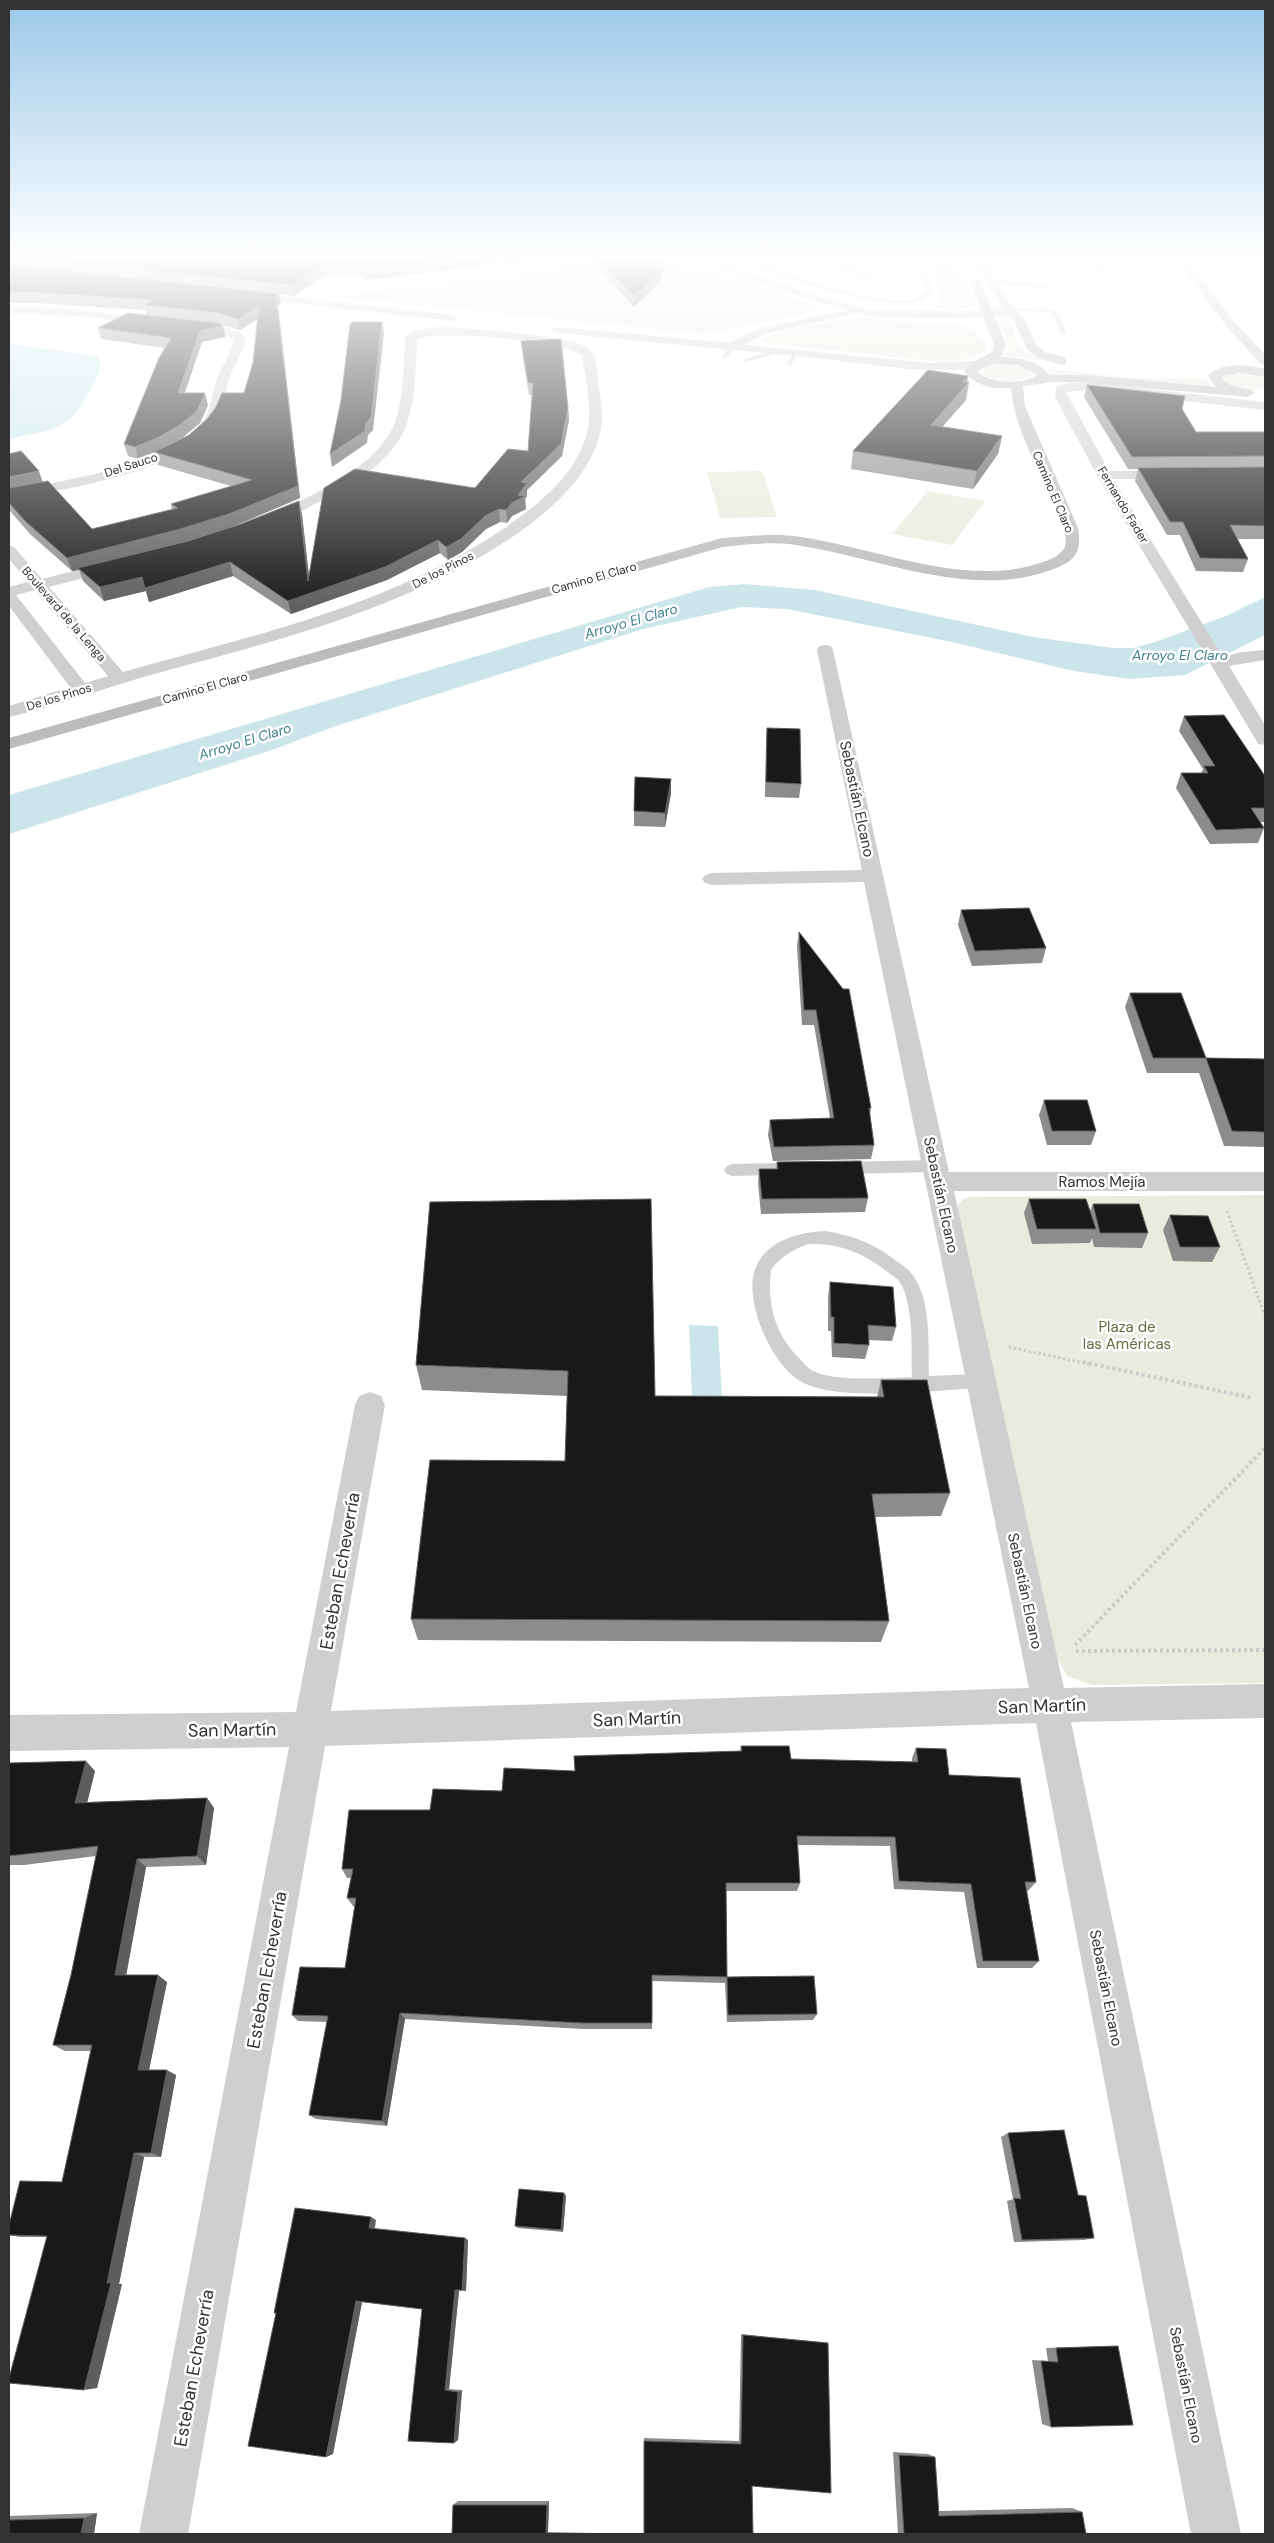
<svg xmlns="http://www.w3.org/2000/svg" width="1274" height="2543" viewBox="0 0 1274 2543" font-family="'DM Sans',sans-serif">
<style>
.green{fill:#e8ebde}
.water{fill:#cbe6eb}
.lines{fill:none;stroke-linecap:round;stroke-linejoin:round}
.path-far2{stroke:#ccc;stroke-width:1;stroke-dasharray:1 1;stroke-linecap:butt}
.path-far1{stroke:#ccc;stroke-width:3;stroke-dasharray:2.5 2.5;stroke-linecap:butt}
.path{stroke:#ccc;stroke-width:4;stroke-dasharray:3 3;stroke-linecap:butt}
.lane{fill:#cfcfcf;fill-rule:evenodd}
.street{fill:#cfcfcf;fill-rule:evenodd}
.secondary{fill:#bcbcbc;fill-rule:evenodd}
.rail{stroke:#878787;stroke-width:2;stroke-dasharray:2 2;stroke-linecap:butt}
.wall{fill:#8c8c8c;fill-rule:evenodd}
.shaded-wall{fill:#5e5e5e}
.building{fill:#191919;stroke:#5e5e5e}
.labels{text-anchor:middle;stroke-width:5;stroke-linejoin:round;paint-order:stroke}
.far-street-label{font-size:12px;fill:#323232;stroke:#fff}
.far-water-label{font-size:14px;font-style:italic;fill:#3e7f8d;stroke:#fff}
.street-label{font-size:15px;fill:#323232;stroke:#fff}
.park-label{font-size:15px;fill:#5f6e3f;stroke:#fff}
.near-street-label{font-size:18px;fill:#323232;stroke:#fff}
</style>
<rect width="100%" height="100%" fill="#fff"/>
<g class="green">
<path d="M 583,257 L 660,257 L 697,270 L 717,272 L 823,307 L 781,319 L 701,334 L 333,296 C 417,287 503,283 583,257 Z"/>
<path d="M 920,257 L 954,257 L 976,301 C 969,312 950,310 938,308 C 944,283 935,276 920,257 Z"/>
<path d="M 1008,312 C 1017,342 1013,350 1045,361 L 1001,355 L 1009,348 L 998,315 Z"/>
<path d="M 861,318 L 962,326 C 973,329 989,339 985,352 L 961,360 L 941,362 L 759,342 C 772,330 842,318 861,318 Z"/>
<path d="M 1007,364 L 1027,369 L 1031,375 C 1020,384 991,383 982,371 L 987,366 Z"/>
<polygon points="1048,369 1135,378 1206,379 1211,387 1051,375"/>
<path d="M 1233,373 L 1265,378 L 1265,388 C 1252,391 1231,390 1222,378 Z"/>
<polygon points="762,471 777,517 720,518 707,472"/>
<polygon points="928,491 985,501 952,545 892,534"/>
<polygon points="1265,1195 1265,1683 1092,1685 1067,1676 1055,1654 957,1208 961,1201 969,1197"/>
</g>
<g class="water">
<polygon points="804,257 850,257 874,277 861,279"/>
<path d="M 9,344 L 97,356 C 104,365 99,372 95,381 C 70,430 60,428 9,439 Z"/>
<polygon points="745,584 815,590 1033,637 1113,648 1133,648 1155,642 1226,616 1265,597 1265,635 1185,675 1129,679 1074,671 952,642 787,609 741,607 643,629 336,726 272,750 9,834 9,795 709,587"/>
<polygon points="689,1325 718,1326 722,1398 692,1399"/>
</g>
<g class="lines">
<polyline class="path-far2" points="947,257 953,270"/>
<g class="path-far1">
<polyline points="1227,1211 1265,1316"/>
<polyline points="1009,1347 1089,1364"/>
</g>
<g class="path">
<polyline points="1083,1362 1253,1398"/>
<polyline points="1075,1645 1265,1448"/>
<polyline points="1076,1651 1265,1650"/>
</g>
<g class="lane">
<path d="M 735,257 L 743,257 C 776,270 885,312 916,298 C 919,296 923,293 926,291 L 919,269 L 909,257 L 915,257 L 925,269 L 932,292 C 928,296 922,301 916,302 C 882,309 763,277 735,257 Z"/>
<polygon points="992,279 1048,285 1051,287 1048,289 990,282"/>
<polygon points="1010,308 1052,309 1058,313 1067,334 1062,335 1052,314 1049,312 1008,311"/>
<polygon points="730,345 735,346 726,358 722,358"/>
<polygon points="778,350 780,353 745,362 741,360"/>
<polygon points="793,352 798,353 791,365 787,365"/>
<polygon points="935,1160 940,1162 943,1166 940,1170 935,1172 840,1174 835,1172 832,1168 835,1164 840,1162"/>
<polygon points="780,1163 785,1165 788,1169 785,1173 780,1175 732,1176 727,1174 724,1170 727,1166 732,1164"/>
<path d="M 826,1231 C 850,1235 871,1242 891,1257 C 897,1262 907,1267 912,1274 C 932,1301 928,1344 929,1376 L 980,1374 L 986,1376 L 989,1381 L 986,1386 L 980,1388 C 937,1390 836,1403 800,1381 C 771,1364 742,1298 756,1267 C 767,1240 800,1232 826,1231 ZM 809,1244 C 839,1243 860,1252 884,1269 C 891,1275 900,1279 903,1288 C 914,1316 911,1348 912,1377 C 887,1378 835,1382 813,1371 C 807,1368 803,1362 799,1358 C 775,1334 767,1304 771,1270 C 780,1257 793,1249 809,1244 Z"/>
</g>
<g class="street">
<path d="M 686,257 L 701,257 L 819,296 L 873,311 L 973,311 L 1010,307 L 1016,310 C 1004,322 895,317 873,317 L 859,313 L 765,334 L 744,345 L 931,363 L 974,361 L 980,365 L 974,369 L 953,370 L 908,369 L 817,358 L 557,333 L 551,330 L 557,327 L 729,343 L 758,329 L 847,310 L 811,300 Z"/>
<polygon points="244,292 452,315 458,318 452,321 240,297 240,293"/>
<path d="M 9,307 L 78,310 L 221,326 L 238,331 L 246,338 L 245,342 C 242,354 234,365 230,377 C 224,395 223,416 209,430 C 167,475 68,488 9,500 L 9,492 C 63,480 163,467 201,424 C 211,412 212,392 218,377 C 223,364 232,353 234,339 L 220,332 L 78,316 L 9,313 Z"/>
<path d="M 438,327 C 463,328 572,335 588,348 C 597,356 597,371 598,382 C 601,399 604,416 600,433 C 591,474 554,507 521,531 C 411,608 282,639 154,674 C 106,687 58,706 9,717 L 9,706 L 70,687 L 9,606 L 9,587 L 28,582 L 9,559 L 9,546 L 14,547 L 42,579 L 117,560 L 122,562 L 125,565 L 122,568 L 49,587 L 123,672 C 255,635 391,606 506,527 C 537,505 571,479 584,442 C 595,415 586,384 582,356 C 568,340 438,330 417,339 C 416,366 416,396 407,423 C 393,464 347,488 311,506 C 298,513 275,528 261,524 L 259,521 L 261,518 C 304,500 374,471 394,425 C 404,398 404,365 405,337 L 417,330 ZM 35,590 L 108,676 L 85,683 L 16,595 Z"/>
<polygon points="1087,382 1265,402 1265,410 1087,390 1066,392 1109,471 1174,471 1181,475 1174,479 1113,479 1223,657 1242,652 1265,650 1265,660 1229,666 1265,725 1265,745 1258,744 1256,740 1097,475 1055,397 1056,387 1069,383"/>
<polygon points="825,645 831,646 833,650 949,1172 1265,1172 1265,1191 954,1191 1064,1688 1265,1684 1265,1718 1071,1722 1241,2534 1191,2534 1036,1723 325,1746 188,2534 139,2534 289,1747 9,1751 9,1715 296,1712 355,1405 359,1396 370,1392 381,1396 385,1405 331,1711 1029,1688 864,882 712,885 705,883 702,879 705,875 712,873 862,870 817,650 819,646"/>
</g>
<g class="secondary">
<polygon points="972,257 982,257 1010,304 1024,318 1036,345 1045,352 1066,358 1066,364 1062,365 1037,358 1027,349 1013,319 1001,306"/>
<polygon points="1175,257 1185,257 1235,323 1265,354 1265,365 1261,364 1227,327"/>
<path d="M 975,278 L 980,281 L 1006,345 L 1001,357 C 1018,357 1038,360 1049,375 L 1087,375 L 1216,387 L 1208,376 C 1221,361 1248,365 1265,369 L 1265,377 L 1239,373 L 1221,377 C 1227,387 1242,388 1252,390 L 1254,393 L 1248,397 L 1076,382 L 1054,382 L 1023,386 L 1025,406 L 1078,528 C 1083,555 1072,563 1048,571 C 968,598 882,559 802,546 C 776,541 749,544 723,547 L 9,749 L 9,738 L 722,538 C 748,536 775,533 801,537 C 876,548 966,588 1040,563 C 1049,560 1059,557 1065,547 C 1069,528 1054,507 1047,489 C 1032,457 1014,423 1011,388 C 993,389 976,387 964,371 L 971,363 L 992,352 L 994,345 L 970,281 ZM 994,364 L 1018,365 L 1037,375 C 1022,385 990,384 977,371 Z"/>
</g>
<polyline class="rail" points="1262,257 1265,261"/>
</g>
<g class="wall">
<path d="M 9,257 L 542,257 L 508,265 L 499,261 L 466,268 L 365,280 L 364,276 L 324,276 L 294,296 L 279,294 L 281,304 L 278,306 L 300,498 L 232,527 L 302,514 L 309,578 L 475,488 L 528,451 L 532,395 L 529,395 L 522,352 L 521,341 L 568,408 L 569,420 L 562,456 L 527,490 L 527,496 L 525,499 L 526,509 L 512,516 L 507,523 L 500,522 L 486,529 L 462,552 L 448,560 L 440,553 L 387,580 L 291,614 L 233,576 L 149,602 L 146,591 L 104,601 L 83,581 L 79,570 L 72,571 L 30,534 L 9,510 L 9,454 L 42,482 L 92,529 L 172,510 L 171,504 L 231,486 L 158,465 L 154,452 L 138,459 L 128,456 L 124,444 L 165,348 L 101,339 L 98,328 L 146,315 L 145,310 L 36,303 L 9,303 ZM 257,319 L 253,363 L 244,393 L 189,435 L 175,442 L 183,437 L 200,423 L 208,405 L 185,393 L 202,342 L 225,337 L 223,326 L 220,324 L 240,330 Z"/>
<polygon points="587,257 658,257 664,273 661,274 661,281 634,307"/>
<polygon points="1089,257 1103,257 1100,272"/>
<polygon points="968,376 966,400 942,427 1002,436 998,454 973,489 851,469 853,451"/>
<polygon points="1087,385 1182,409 1196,432 1265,432 1265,539 1237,539 1248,559 1243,572 1196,571 1180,535 1167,535 1135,481 1138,469 1128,469 1084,397"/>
<polygon points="1184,716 1265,776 1265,822 1260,822 1264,828 1258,843 1210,844 1176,788 1181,773 1201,773 1203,769 1179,731"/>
<polygon points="767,728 801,784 799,798 765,797 766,742"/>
<polygon points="671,793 665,827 634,826 634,811"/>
<polygon points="961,910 1046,948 1042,963 972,966 958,925"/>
<polygon points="799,932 871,1108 870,1115 874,1145 871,1159 773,1161 768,1135 770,1120 830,1118 814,1025 802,1025 797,946"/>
<polygon points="1130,993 1206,1058 1265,1059 1265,1147 1224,1146 1199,1073 1147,1073 1125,1007"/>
<polygon points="1044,1100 1096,1131 1091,1145 1047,1145 1039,1115"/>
<polygon points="777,1162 868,1198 865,1212 761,1214 758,1183 759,1169 776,1169"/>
<polygon points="1029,1199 1090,1211 1093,1204 1148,1233 1142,1248 1094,1247 1092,1238 1090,1243 1032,1244 1024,1213"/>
<polygon points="430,1202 655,1396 877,1397 881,1380 950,1493 941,1516 875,1517 889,1621 881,1642 418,1640 411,1619 565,1461 567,1396 422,1390 416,1365"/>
<polygon points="1170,1215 1220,1247 1212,1262 1173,1261 1163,1230"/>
<polygon points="830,1282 896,1327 892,1341 868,1340 869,1345 865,1359 832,1357 831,1331 828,1331 828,1297"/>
<polygon points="741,1746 791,1759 912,1762 912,1758 916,1748 949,1775 1036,1882 1028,1891 1027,1891 1039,1961 1032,1968 977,1968 964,1892 894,1889 890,1846 798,1845 800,1883 797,1891 726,1891 727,1977 817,2014 813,2020 727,2022 725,1983 652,1981 652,2029 583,2029 405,2019 387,2126 316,2119 309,2115 327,2022 298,2021 292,2015 345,1968 355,1906 353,1906 347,1898 351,1878 347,1878 342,1869 430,1810 575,1771 740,1751"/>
<polygon points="9,1763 95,1771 87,1802 207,1798 214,1808 206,1865 146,1867 126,1975 167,1982 149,2070 176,2075 161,2157 144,2157 119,2284 122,2284 97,2388 47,2237 20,2237 9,2235 62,2182 91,2051 65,2051 53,2045 71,1975 96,1856 24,1865 9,1865"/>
<polygon points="1008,2133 1078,2195 1094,2238 1084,2240 1014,2242 1007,2201 1013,2199 1001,2137"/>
<polygon points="564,2193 566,2196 563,2232 518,2228 515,2226"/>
<polygon points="376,2220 375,2229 468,2240 466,2291 459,2291 449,2389 462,2390 458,2440 454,2443 422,2309 362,2302 333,2454 326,2457"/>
<polygon points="741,2334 828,2343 752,2486 753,2534 452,2534 453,2505 458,2501 549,2501 548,2532 644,2534 644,2438 739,2441"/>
<polygon points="1107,2346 1118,2346 1051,2427 1042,2424 1032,2360 1048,2361 1046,2348"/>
<polygon points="893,2452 928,2454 935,2457 939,2511 1072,2508 1082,2512 1086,2534 898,2534"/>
<polygon points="97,2513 94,2534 9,2534 9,2516"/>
<polygon points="863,2533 879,2534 863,2534"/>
</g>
<g class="shaded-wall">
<polygon points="470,257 498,257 499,261 466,268 365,280 363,269"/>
<polygon points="507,257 542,257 508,265"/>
<polygon points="664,263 664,273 661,274 661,281 634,307 634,296 654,264"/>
<polygon points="323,266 324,276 294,296 292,285"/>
<polygon points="279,294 281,304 278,306 300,498 232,527 180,543 78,568 79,570 72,571 67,558 298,486 276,295"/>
<polygon points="259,306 261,317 240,330 238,319"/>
<polygon points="382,322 384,333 373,430 368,435 367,443 332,467 330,454"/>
<polygon points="223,326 225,337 202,342 180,405 178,393 200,331"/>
<polygon points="968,376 966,385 969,382 966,400 928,443 931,425 963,382"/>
<polygon points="205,393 208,405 200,423 183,437 162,449 138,459 135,447"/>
<polygon points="568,408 569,420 562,456 527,490 527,496 525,499 526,509 512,516 507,523 506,510 518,495 521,482"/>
<polygon points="1002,436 998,454 973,489 977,471"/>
<polygon points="39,471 43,483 9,490 9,477"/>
<polygon points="299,501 302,514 311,593 438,540 440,553 387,580 291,614 288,601 308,581"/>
<polygon points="499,509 500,522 486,529 462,552 448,560 446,547 485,516"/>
<polygon points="230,562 233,576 149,602 146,591 104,601 100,587 142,577"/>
<polygon points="671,779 671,793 665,827 665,813"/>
<polygon points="86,1761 95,1771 85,1812 75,1803"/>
<polygon points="207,1798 214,1808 206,1865 197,1856"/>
<polygon points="137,1859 146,1867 125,1982 115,1975"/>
<polygon points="158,1975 167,1982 148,2075 138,2070"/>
<polygon points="400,2013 405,2019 387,2126 382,2121"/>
<polygon points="167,2070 176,2075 161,2157 151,2153"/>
<polygon points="134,2153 144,2157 119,2284 122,2284 97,2388 84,2390 107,2283"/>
<polygon points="564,2193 566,2196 563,2232 561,2230"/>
<polygon points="371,2217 376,2220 374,2230 369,2228"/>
<polygon points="465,2238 468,2240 466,2291 462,2290"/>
<polygon points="455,2290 459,2291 449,2389 445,2390"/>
<polygon points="356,2301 362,2302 333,2454 326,2457"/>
<polygon points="462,2390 458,2440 454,2443 458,2392"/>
<polygon points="549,2501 548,2532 547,2534 546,2534 547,2505"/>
<polygon points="97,2513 94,2534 81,2534 84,2518"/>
</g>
<g class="building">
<polygon points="19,257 470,257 363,269 362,266 323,266 292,285"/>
<polygon points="596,257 658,257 664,263 654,264 661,271 634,296"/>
<polygon points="9,265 279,294 276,295 298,486 229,514 177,530 67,558 25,521 9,503 9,488 48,481 92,529 178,508 171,504 252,480 154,452 189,435 207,419 216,407 222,393 244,393 253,363 259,306 238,319 219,313 144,305 153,300 33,292 9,292"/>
<polygon points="128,313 217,323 223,326 200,331 178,393 205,393 197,411 180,425 159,437 135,447 124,444 159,358 171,338 98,328"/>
<polygon points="353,322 382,322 371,418 366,423 365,431 330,454 341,400 350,324"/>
<polygon points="561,339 568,408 561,444 521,482 527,483 518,495 525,496 512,503 506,510 499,509 485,516 461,539 446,547 438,540 385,567 288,601 230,562 145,588 142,577 100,587 78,568 188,541 241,524 299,501 308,581 324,488 355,469 475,488 508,449 528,451 533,383 528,383 521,341"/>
<polygon points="928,370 968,376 963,382 969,382 931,425 1002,436 977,471 853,451"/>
<polygon points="1087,385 1185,396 1182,409 1196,432 1265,432 1265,456 1132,457"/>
<polygon points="21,451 39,471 9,477 9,454"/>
<polygon points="1265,467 1265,526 1230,525 1248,559 1200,558 1183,522 1170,522 1138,468"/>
<polygon points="1224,715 1265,776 1265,808 1251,808 1264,828 1216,830 1181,773 1208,773 1204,766 1215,766 1184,716"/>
<polygon points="767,728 800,729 801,784 766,782"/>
<polygon points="635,777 671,779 665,813 634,811"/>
<polygon points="1029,908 1046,948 975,951 961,910"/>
<polygon points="799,932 843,989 849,989 871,1108 869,1108 874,1145 774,1147 770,1120 834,1118 816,1010 804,1010"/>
<polygon points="1130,993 1181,993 1206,1058 1153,1058"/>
<polygon points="1206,1058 1265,1059 1265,1132 1232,1131"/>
<polygon points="1044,1100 1087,1100 1096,1131 1052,1131"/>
<polygon points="861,1161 868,1198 762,1199 759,1169 778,1169 777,1162"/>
<polygon points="651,1199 655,1396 884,1397 881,1380 927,1380 950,1493 872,1494 889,1621 411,1619 430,1460 565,1461 568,1371 416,1365 430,1202"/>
<polygon points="1029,1199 1086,1199 1096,1229 1037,1229"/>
<polygon points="1093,1204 1139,1204 1148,1233 1100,1233"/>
<polygon points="1170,1215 1208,1216 1220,1247 1180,1247"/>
<polygon points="830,1282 893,1287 896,1327 868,1325 869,1345 834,1343 834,1317 831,1317"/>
<polygon points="741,1746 789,1746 791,1759 918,1762 916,1748 946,1749 949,1775 1020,1778 1036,1882 1025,1882 1039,1961 983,1961 971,1884 899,1881 895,1837 797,1836 800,1883 726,1883 727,1977 652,1975 652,2023 582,2023 400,2013 382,2121 309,2115 328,2016 292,2015 300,1967 345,1968 356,1898 347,1898 353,1869 342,1869 349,1810 430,1810 433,1789 502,1791 504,1768 575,1771 574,1756 742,1751"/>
<polygon points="86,1761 75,1803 207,1798 197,1856 137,1859 115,1975 158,1975 138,2070 167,2070 151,2153 134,2153 107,2283 111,2283 84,2390 9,2383 9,2378 47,2236 9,2235 9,2225 20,2181 62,2182 92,2045 53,2045 71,1975 98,1846 9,1856 9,1763"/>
<polygon points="814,1976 817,2014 728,2015 727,1977"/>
<polygon points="1064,2130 1078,2195 1086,2196 1094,2238 1022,2240 1014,2198 1021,2199 1008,2133"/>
<polygon points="519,2189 564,2193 561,2230 515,2226"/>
<polygon points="295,2208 371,2217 369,2228 465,2238 462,2290 455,2290 445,2390 458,2392 454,2443 408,2441 422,2309 356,2301 326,2457 248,2446 276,2313 274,2313"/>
<polygon points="743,2335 828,2343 831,2493 752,2486 753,2534 644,2534 644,2441 741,2444"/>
<polygon points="1118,2346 1133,2425 1051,2427 1041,2361 1058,2362 1056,2348"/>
<polygon points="899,2455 935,2457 939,2516 1082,2512 1086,2534 904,2534"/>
<polygon points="453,2505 547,2505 546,2534 452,2534"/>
<polygon points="84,2518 81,2534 9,2534 9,2520"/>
</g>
<linearGradient id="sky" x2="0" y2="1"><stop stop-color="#9cc8e9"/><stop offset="0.42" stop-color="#fff"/><stop offset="1" stop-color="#fff" stop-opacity="0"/></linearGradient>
<rect width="1274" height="613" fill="url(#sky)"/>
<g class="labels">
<g class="far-street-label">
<text transform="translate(131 465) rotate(-18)" y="4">Del Sauco</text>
<text transform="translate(1053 492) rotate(67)" y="4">Camino El Claro</text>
<text transform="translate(1123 505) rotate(59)" y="4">Fernando Fader</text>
<text transform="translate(443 570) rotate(-27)" y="4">De los Pinos</text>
<text transform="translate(594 578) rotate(-16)" y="4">Camino El Claro</text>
<text transform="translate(64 614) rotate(49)" y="4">Boulevard de la Lenga</text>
<text transform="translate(205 688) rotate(-16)" y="4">Camino El Claro</text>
<text transform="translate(59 697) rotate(-17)" y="4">De los Pinos</text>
</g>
<g class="far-water-label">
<text transform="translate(631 621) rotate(-16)" y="5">Arroyo El Claro</text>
<text x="1180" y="660">Arroyo El Claro</text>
<text transform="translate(245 741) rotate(-17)" y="5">Arroyo El Claro</text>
</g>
<g class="street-label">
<text transform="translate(857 799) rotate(78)" y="5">Sebastián Elcano</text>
<text x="1102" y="1187">Ramos Mejía</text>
<text transform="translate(941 1195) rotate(78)" y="5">Sebastián Elcano</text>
<text transform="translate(1025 1591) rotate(78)" y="5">Sebastián Elcano</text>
<text transform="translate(1106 1988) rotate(79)" y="5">Sebastián Elcano</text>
<text transform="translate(1186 2385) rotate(79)" y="5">Sebastián Elcano</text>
</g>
<g class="park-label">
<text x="1127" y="1332">Plaza de<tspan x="1127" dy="17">las Américas</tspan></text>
</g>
<g class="near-street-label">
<text transform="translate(340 1571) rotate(-80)" y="6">Esteban Echeverría</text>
<text transform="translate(1042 1706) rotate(-2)" y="6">San Martín</text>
<text transform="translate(637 1719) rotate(-2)" y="6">San Martín</text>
<text transform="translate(232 1730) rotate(-1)" y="6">San Martín</text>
<text transform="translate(267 1970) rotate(-80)" y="6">Esteban Echeverría</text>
<text transform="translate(194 2368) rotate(-80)" y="6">Esteban Echeverría</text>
</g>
</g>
<rect width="1274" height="2543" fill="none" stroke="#323232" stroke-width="20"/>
</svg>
